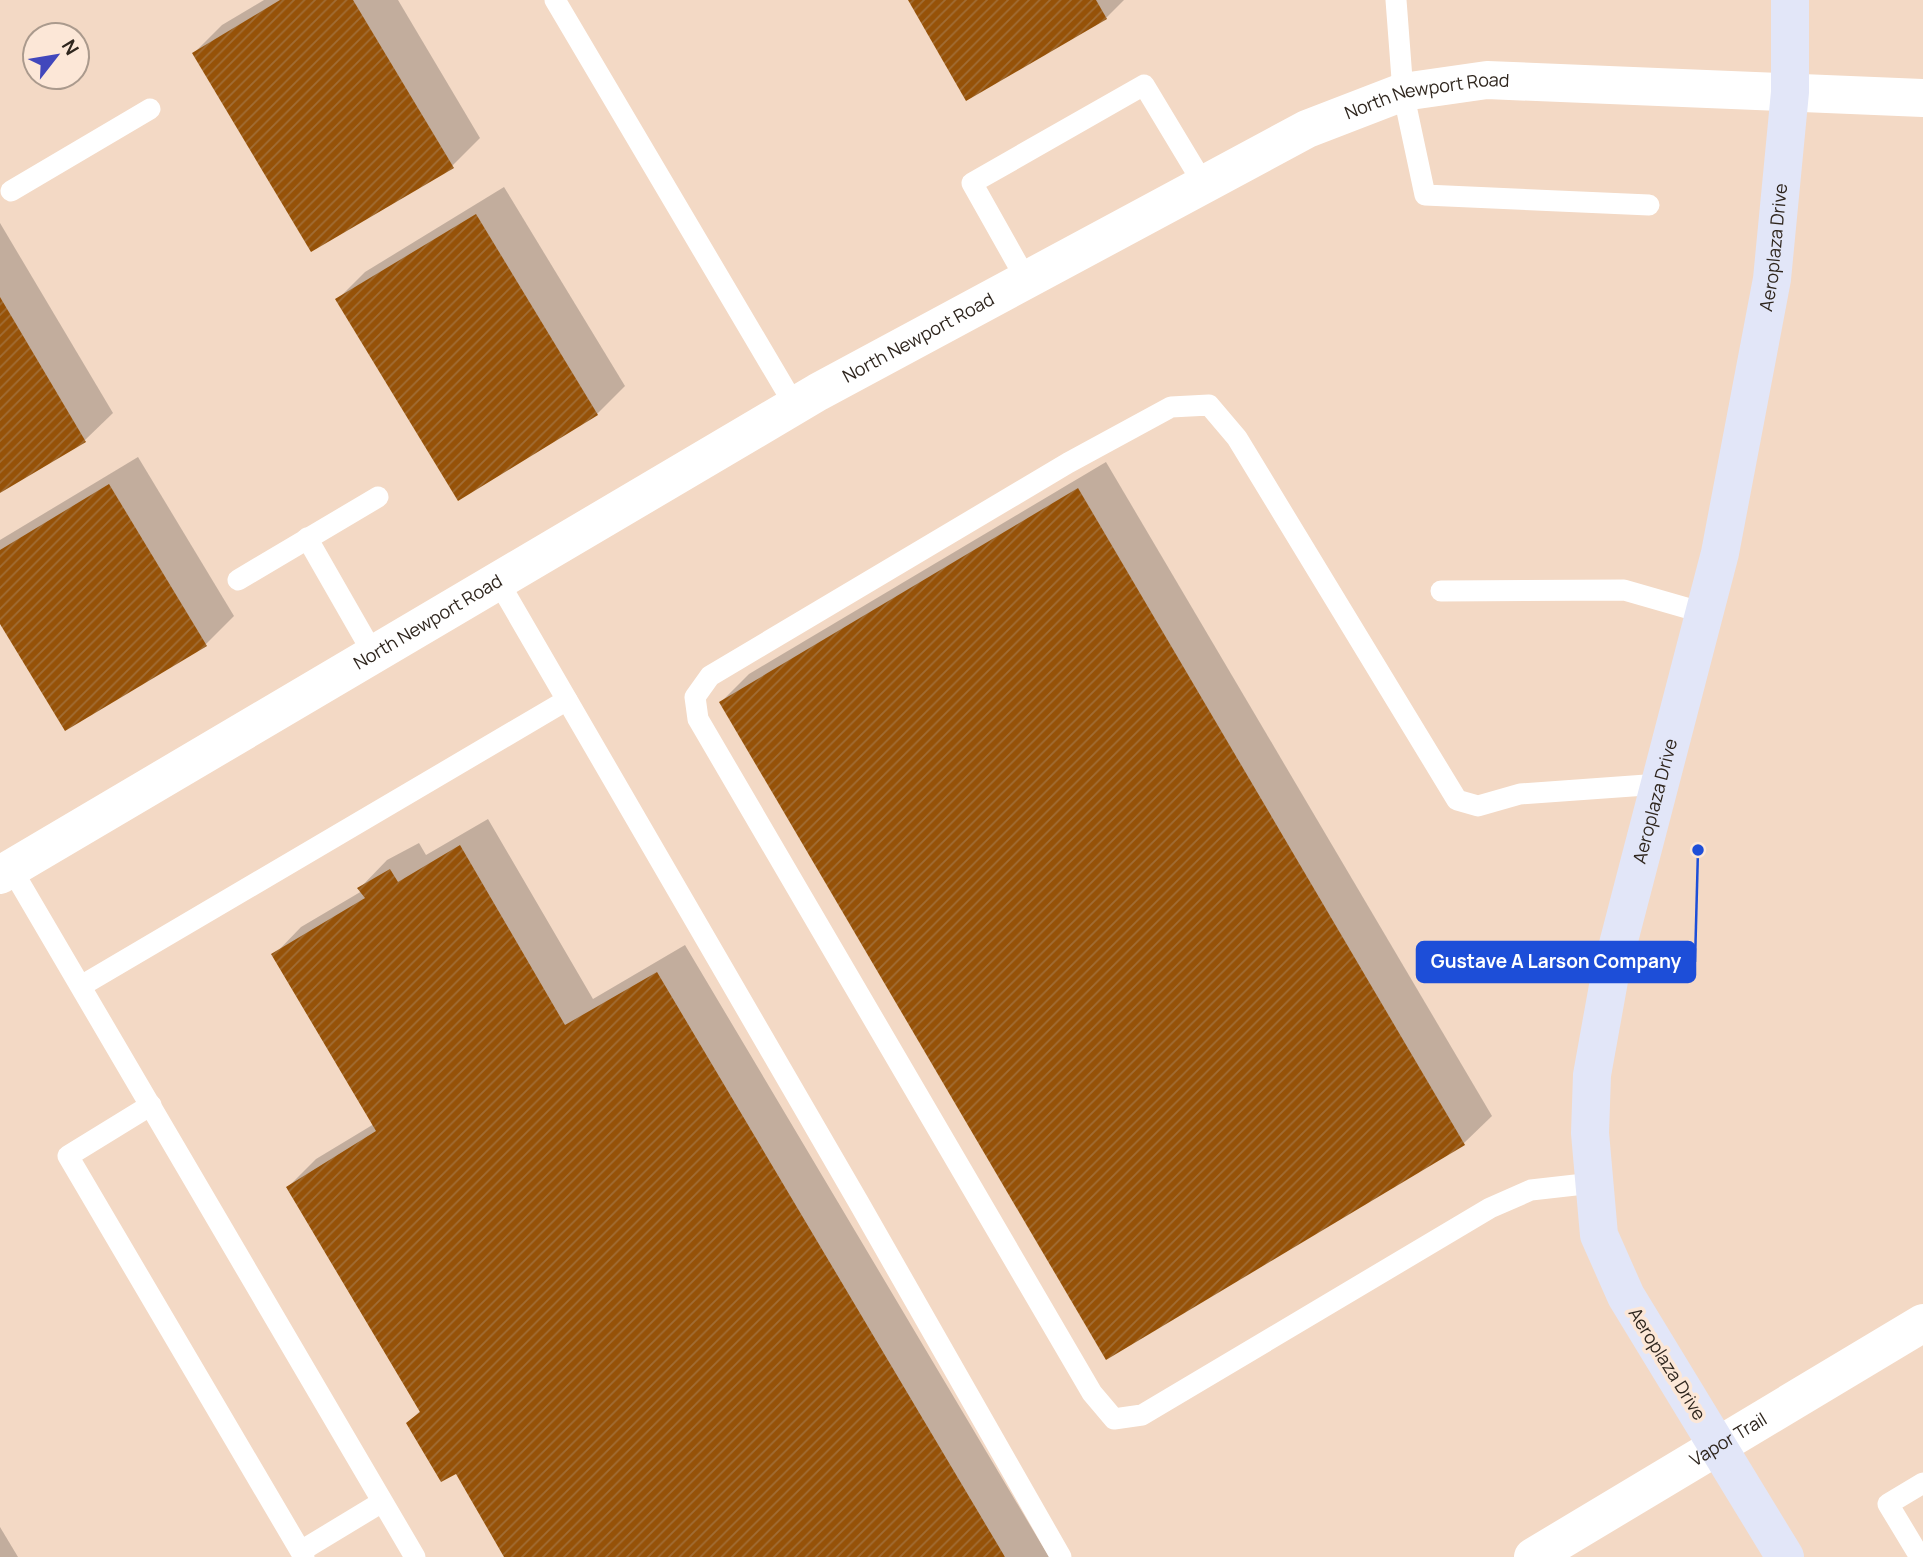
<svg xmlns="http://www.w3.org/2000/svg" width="1923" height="1557" viewBox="0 0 1923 1557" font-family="Manrope,sans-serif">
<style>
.shadow{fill:#0003}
.building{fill:url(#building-hatch)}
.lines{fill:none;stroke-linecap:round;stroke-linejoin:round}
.lane{stroke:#fff;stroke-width:21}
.street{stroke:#fff;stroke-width:38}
.secondary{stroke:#e2e6f8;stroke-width:38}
.labels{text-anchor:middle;stroke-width:7;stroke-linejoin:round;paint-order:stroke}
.street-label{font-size:18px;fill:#2f261e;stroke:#fce7d7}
.leader{fill:none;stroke:#1d4ed8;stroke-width:2.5}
.callout-dot{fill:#1d4ed8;stroke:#fce7d7;stroke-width:2.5}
.callout{fill:#1d4ed8;stroke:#1d4ed8;stroke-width:2.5}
.callout-label{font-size:19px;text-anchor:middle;font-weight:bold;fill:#fff}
</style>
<defs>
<pattern id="building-hatch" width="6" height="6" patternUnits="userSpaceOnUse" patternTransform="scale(1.75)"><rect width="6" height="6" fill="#965208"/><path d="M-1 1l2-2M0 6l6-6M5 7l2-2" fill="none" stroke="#a16d35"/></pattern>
</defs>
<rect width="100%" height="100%" fill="#f3d9c5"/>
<g class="shadow">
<polygon points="264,0 398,0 480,138 452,166 194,53 222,25"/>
<polygon points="910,0 1124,0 1106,18"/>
<polygon points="504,187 625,386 597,414 337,300 365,272"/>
<polygon points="0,223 113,413 85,440 0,491"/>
<polygon points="138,457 234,616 206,644 65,729 0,620 0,540"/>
<polygon points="1106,462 1492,1116 1464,1143 1107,1358 721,702 749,674"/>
<polygon points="488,819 593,999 685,945 1049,1557 506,1557 456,1471 408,1423 421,1410 288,1187 316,1159 374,1124 274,955 301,927 362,891 360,888 387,860 419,843 426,855"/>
<polygon points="0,1527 18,1557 0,1557"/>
</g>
<g class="building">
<polygon points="280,0 353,0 454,168 311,252 192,53"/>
<polygon points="908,0 1096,0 1107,19 966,101"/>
<polygon points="476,214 598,415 458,501 335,299"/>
<polygon points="0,297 86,442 0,493"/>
<polygon points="109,484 207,646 65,731 0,624 0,550"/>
<polygon points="1078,488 1465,1145 1106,1360 719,702"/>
<polygon points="460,845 565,1025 657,972 1005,1557 504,1557 456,1474 441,1482 406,1423 420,1412 286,1187 376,1131 271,954 365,898 357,888 390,869 398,882"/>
</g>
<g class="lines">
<g class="lane">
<polyline points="555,0 795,406"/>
<polyline points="1396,0 1403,92 1425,195 1649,205"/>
<polyline points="11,191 150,109"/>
<polyline points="1026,279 972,183 1144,85 1203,183"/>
<polyline points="307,538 374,655"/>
<polyline points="238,580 378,497"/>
<polyline points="498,581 859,1203 1061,1557"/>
<polyline points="1441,591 1624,590 1704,613"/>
<polyline points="11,868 415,1557"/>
<polyline points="81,986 567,700"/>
<polyline points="151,1105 68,1156 304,1557"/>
<polyline points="1593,1183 1531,1190 1490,1208 1142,1415 1114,1419 1092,1393 698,719 695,697 710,676 1068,463 1171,407 1209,405 1237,438 1457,800 1478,806 1520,794 1660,784"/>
<polyline points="301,1551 382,1502"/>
<polyline points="1920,1557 1888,1504 1923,1483"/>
</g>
<g class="street">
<path id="s1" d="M 0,875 L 818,392 L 1307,129 L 1403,92 L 1487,80 L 1923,98"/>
<path id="s2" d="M 1533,1557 L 1923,1323"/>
</g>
<path class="secondary" id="s3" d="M 1785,1557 L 1626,1296 L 1599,1235 L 1590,1133 L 1592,1075 L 1610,975 L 1720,553 L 1772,279 L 1790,92 L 1790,0"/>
</g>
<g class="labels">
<g class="street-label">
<text dy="6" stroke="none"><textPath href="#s1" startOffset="1631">North Newport Road</textPath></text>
<text dy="6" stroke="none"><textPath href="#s3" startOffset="1381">Aeroplaza Drive</textPath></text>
<text dy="6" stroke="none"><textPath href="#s1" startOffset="1064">North Newport Road</textPath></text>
<text dy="6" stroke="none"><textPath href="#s1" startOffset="497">North Newport Road</textPath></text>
<text dy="6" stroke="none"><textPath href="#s3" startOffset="814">Aeroplaza Drive</textPath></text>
<text transform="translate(1667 1364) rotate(58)" y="6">Aeroplaza Drive</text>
<text dy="6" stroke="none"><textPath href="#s2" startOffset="228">Vapor Trail</textPath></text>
</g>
</g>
<path class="leader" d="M1698 850L1695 962"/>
<circle class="callout-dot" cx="1698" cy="850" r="7"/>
<rect class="callout" x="1417" y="942" width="278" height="40" rx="7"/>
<g class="callout-label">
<text x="1556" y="968">Gustave A Larson Company</text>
</g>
<g transform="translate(56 56) rotate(59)"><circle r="33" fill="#fce7d7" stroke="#aa9a8d" stroke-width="2"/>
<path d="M0-5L12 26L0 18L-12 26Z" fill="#4147bc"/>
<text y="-10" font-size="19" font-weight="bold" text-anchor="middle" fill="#2f261e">N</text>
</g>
</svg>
